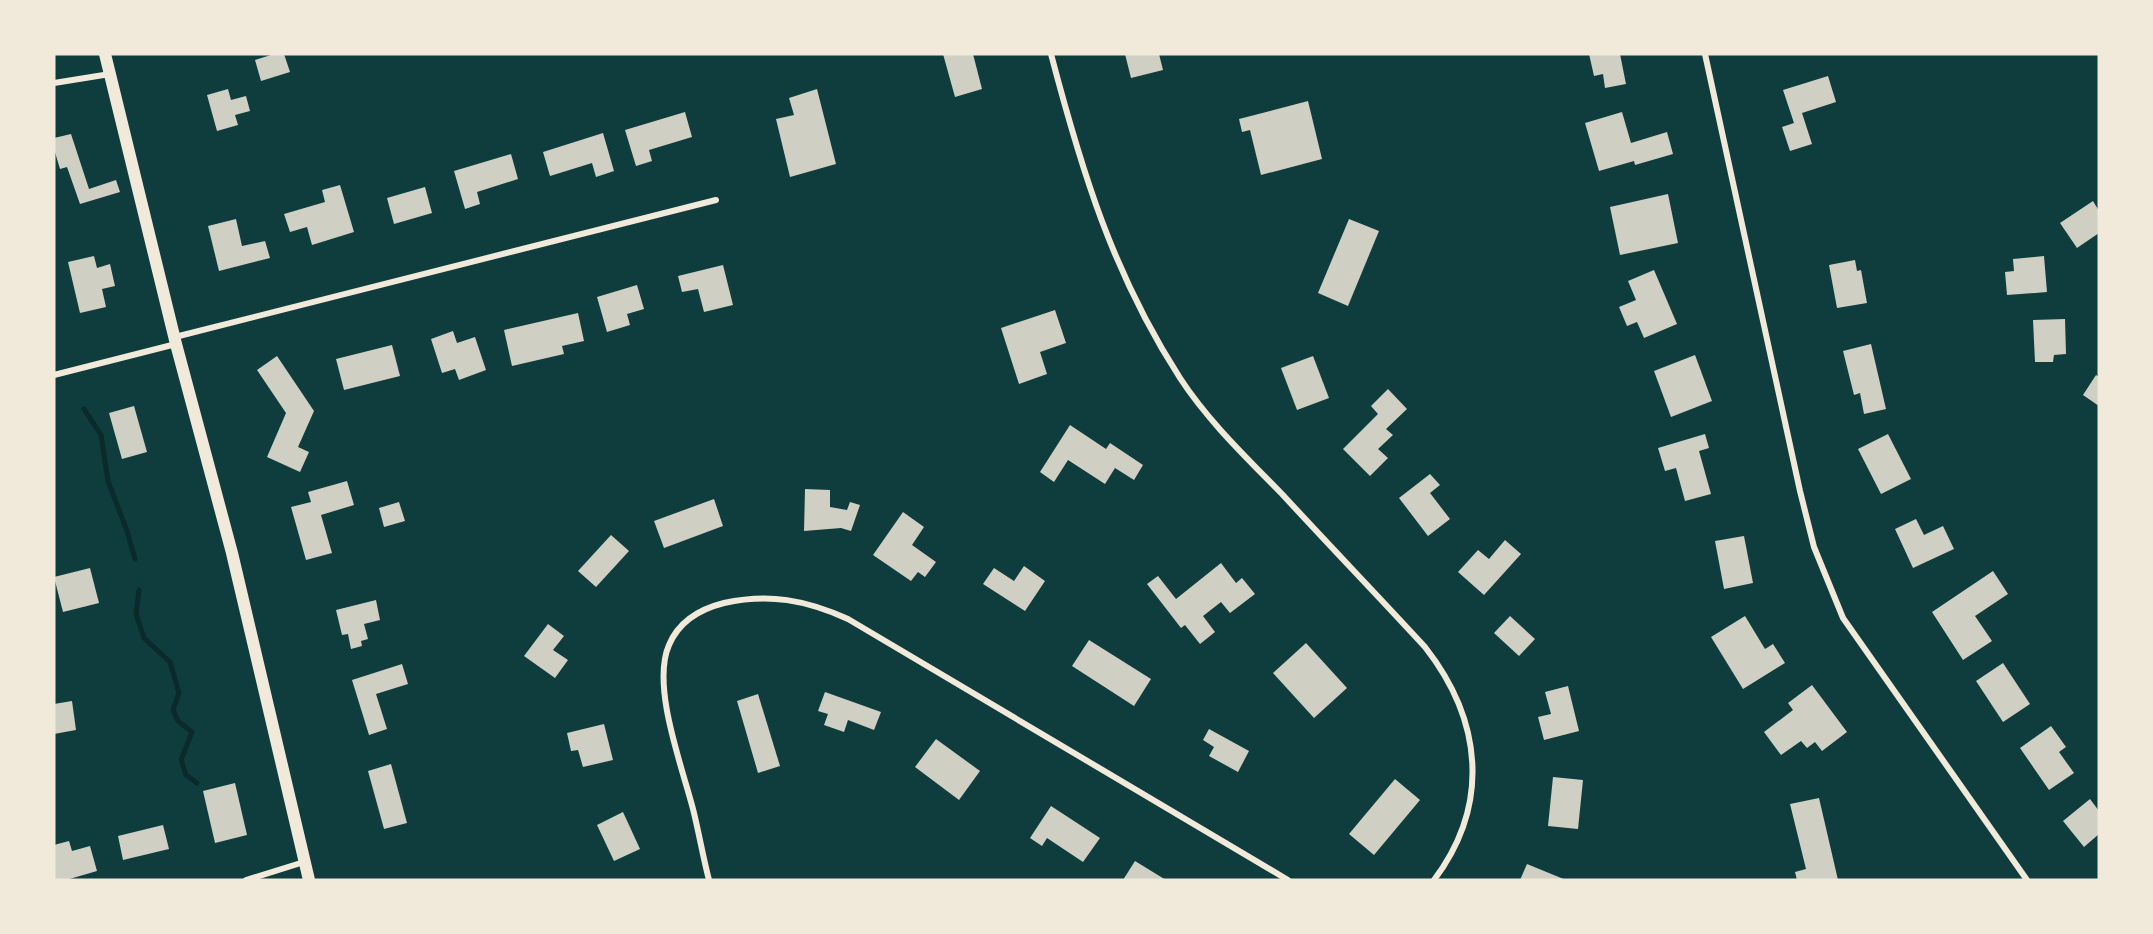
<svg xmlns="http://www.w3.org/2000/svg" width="2153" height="934" viewBox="0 0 2153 934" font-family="'Titillium Web',sans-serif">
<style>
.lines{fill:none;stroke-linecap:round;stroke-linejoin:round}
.stream{stroke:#0a2a2b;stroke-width:5}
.building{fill:#cfcfc3}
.minor{stroke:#f1e9da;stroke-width:6}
.secondary{stroke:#f1e9da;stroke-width:12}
</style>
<rect width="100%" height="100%" fill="#0f3d3e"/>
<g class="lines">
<g class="stream">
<polyline points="84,409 101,435 108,481 127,531 135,559"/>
<polyline points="139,590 136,614 144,638 170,662 179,693 173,710 178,721 192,732 181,760 186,775 197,783"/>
</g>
</g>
<g class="building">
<polygon points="274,54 284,54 290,72 261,81 255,60"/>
<polygon points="943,54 973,54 982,89 955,97"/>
<polygon points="1125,54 1159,54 1163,70 1131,78"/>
<polygon points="1589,54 1620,54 1626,84 1605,88 1603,74 1594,76"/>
<polygon points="1828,76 1836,102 1802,113 1812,144 1790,151 1782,127 1794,123 1783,90"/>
<polygon points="228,89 231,100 246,96 250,111 235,115 238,125 217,131 207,95"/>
<polygon points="817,89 836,164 790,177 776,119 794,115 789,98"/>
<polygon points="1308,101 1322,159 1261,175 1250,130 1242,132 1239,119"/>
<polygon points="685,112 692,137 649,150 652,161 636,166 625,130"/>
<polygon points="1622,112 1631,143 1667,132 1673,154 1635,165 1634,161 1599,171 1585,123"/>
<polygon points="603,133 614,171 596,177 592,163 550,176 543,152"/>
<polygon points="71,134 89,189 116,180 120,192 80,204 67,167 60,169 54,149 54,138"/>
<polygon points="511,154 518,179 477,192 480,204 465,209 454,171"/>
<polygon points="340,185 354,232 312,245 307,227 290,232 284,214 325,202 322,190"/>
<polygon points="425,187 432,213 394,224 387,198"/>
<polygon points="1668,194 1678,243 1620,255 1610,207"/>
<polygon points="2093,201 2099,211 2099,233 2077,248 2060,223"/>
<polygon points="236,219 242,246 265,241 270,258 219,271 208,226"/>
<polygon points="1349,219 1379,231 1348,306 1318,293"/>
<polygon points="94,256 97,268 110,264 115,286 102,289 106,307 80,313 68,262"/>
<polygon points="2044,256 2047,292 2007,295 2005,272 2014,271 2013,259"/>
<polygon points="1855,260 1857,271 1861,270 1867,303 1837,308 1829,265"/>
<polygon points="723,265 733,305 704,312 698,289 682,292 678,276"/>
<polygon points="1654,270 1677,324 1644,338 1637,322 1627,326 1619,307 1636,300 1628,281"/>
<polygon points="637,285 644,309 627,314 630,325 607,332 597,297"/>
<polygon points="1055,310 1066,343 1040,352 1047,374 1019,384 1001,328"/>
<polygon points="578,313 584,341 562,346 564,354 512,366 504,330"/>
<polygon points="2065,319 2066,354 2054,355 2053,362 2035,362 2033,320"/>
<polygon points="453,331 457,343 475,337 486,370 459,380 455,369 442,373 431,339"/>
<polygon points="1871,344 1886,409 1864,414 1860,393 1854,395 1843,351"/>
<polygon points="392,345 400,376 344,390 336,359"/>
<polygon points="1695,355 1712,401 1671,417 1654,371"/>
<polygon points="277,356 314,411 298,447 309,452 300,472 267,457 286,413 257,370"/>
<polygon points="1313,356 1329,398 1297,410 1281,368"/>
<polygon points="2096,375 2099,377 2099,406 2083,395"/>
<polygon points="1388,389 1407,409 1386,429 1393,435 1378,449 1388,458 1370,476 1343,449 1378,414 1371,406"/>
<polygon points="134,406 147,452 122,459 109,413"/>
<polygon points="1070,425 1106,449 1110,443 1143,465 1134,480 1115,468 1105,484 1068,460 1054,482 1040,472"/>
<polygon points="1705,434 1709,448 1699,451 1711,494 1685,501 1676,468 1665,471 1658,448"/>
<polygon points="1888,434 1911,479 1881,494 1858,449"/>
<polygon points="1430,474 1440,485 1430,493 1450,519 1428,536 1399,498"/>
<polygon points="347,481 354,505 321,515 332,553 306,560 291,507 311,502 308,492"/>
<polygon points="805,489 830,490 830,507 847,510 850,502 860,505 851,531 841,528 804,531"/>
<polygon points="714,499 723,526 664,548 654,521"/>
<polygon points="399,502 405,521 384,527 379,508"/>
<polygon points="903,512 924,527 912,545 936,562 925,577 918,572 911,581 873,555"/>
<polygon points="1916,519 1924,535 1943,526 1954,549 1913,568 1895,529"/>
<polygon points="611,535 629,551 596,587 578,571"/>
<polygon points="1744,536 1753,583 1724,589 1715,541"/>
<polygon points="1505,540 1521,554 1484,595 1458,572 1478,550 1489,559"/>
<polygon points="1221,563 1236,583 1242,578 1255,594 1230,613 1221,602 1203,616 1215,632 1200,644 1185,625 1181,628 1147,584 1158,576 1176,599"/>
<polygon points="1024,566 1045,581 1025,611 983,584 994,568 1014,581"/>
<polygon points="90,568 99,603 63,612 54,577"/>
<polygon points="1993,571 2008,594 1975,616 1992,641 1963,660 1932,612"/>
<polygon points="376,600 380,620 364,624 368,639 361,641 362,646 351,649 348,634 342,635 336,610"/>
<polygon points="1510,616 1535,639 1519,656 1494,633"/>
<polygon points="1745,616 1765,649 1773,644 1785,663 1743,689 1711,637"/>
<polygon points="548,624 564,636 553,650 568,660 555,678 524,656"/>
<polygon points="1089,640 1151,679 1134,706 1072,666"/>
<polygon points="1306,643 1347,688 1314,718 1273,673"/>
<polygon points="2003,663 2030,704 2003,722 1976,681"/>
<polygon points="402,664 408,684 376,694 387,729 369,735 352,680"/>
<polygon points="1812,685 1847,732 1822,751 1815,742 1807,748 1801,741 1781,755 1764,732 1793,710 1788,703"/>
<polygon points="1568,686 1579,731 1544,740 1538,717 1551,714 1545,692"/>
<polygon points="825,692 881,712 874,730 848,720 844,732 824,725 828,714 818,711"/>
<polygon points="758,694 780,766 758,773 737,701"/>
<polygon points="72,701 76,730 54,734 54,704"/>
<polygon points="604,724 613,760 583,767 578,750 571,751 567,733"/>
<polygon points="2051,726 2066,747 2059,752 2074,773 2049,790 2020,748"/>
<polygon points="1209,729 1249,751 1238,772 1209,756 1214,747 1203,740"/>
<polygon points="936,739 980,771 959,800 915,767"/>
<polygon points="391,764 407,823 384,829 368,771"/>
<polygon points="1553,777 1583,780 1578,829 1548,826"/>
<polygon points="1395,779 1420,800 1374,855 1349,834"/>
<polygon points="235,783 247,835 215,843 203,791"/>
<polygon points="1819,798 1838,880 1797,880 1795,872 1806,869 1790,804"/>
<polygon points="2090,799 2099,811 2099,834 2084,847 2063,821"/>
<polygon points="1051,806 1100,838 1083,862 1047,838 1042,846 1030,838"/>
<polygon points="623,812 640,849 614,861 597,825"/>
<polygon points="163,825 169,849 123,860 118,836"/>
<polygon points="69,841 72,851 90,846 97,871 66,880 54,880 54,845"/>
<polygon points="1135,861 1166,880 1123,880"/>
<polygon points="1527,864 1566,880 1520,880"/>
</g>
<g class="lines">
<g class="minor">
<path d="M 1051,54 C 1082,172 1113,274 1180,378 C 1208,421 1246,457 1282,494 C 1329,545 1378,596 1425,647 C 1482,720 1491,804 1434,880"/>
<polyline points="1705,54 1800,491 1814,547 1843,618 2027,880"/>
<polyline points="54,83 110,74"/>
<polyline points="175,337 716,200"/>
<polyline points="54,375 176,344"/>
<polyline points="246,880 304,862"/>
<path d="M 709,880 C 703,857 699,833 693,809 C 682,766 651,686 669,645 C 679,621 700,609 724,603 C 769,593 806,600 848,619 L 1288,880"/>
</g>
<polyline class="secondary" points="105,54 176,344 232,553 309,880"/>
</g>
<rect width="2153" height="934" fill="none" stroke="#f1e9da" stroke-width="111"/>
</svg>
